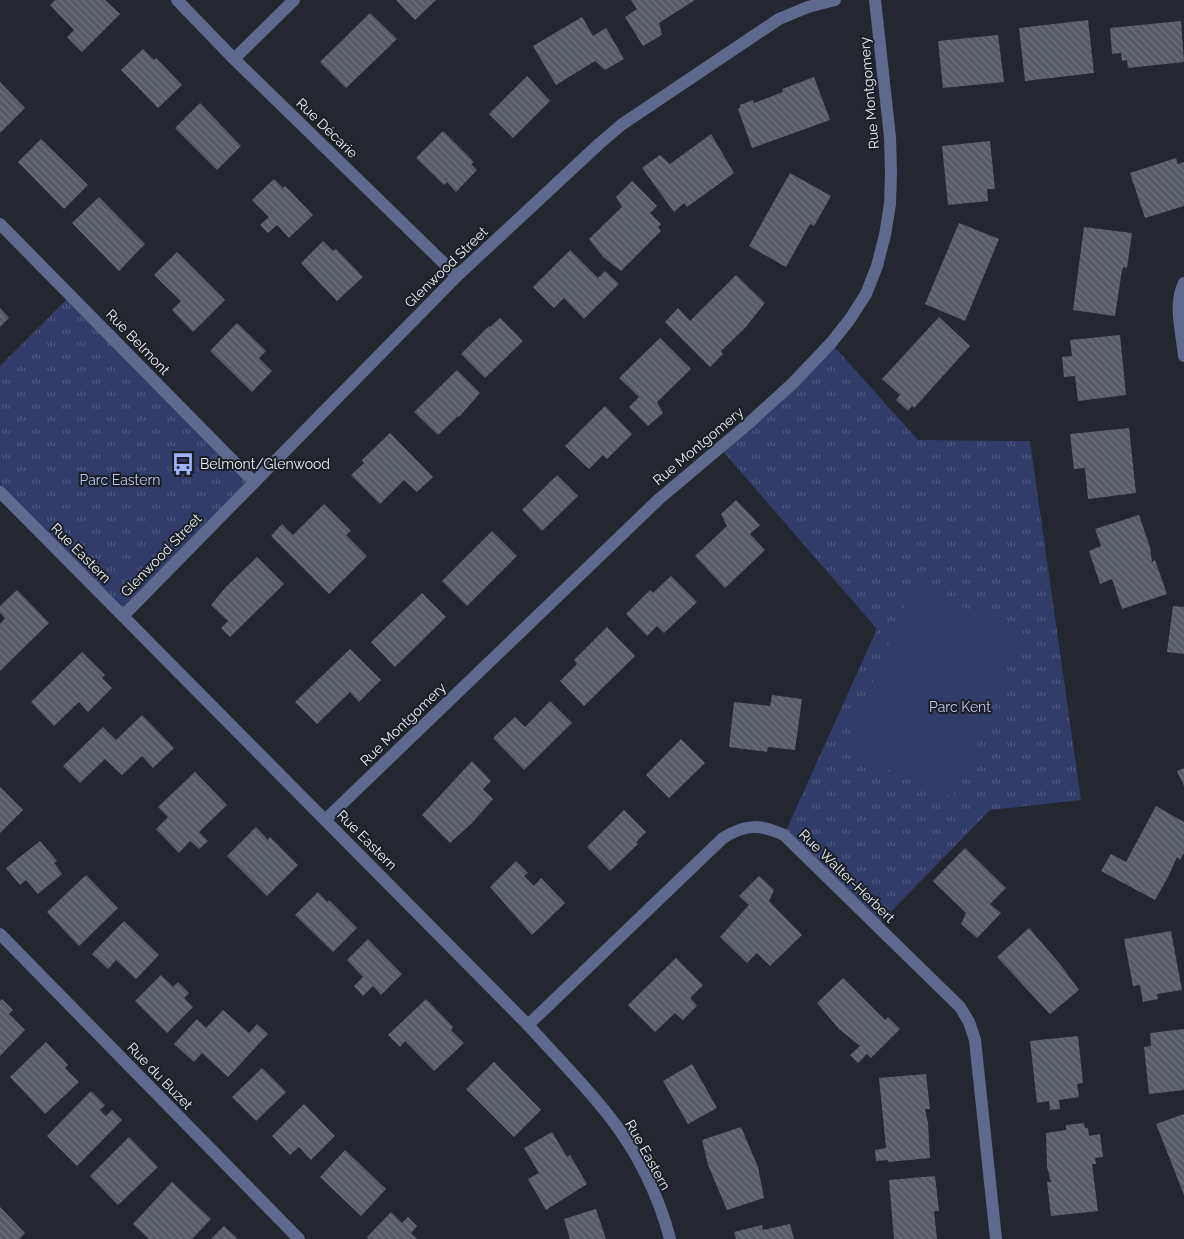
<svg xmlns="http://www.w3.org/2000/svg" width="1184" height="1239" viewBox="0 0 1184 1239" font-family="Raleway,sans-serif">
<style>
.park{fill:url(#park-tufts)}
.pitch{fill:#313c68}
.building{fill:url(#building-back-hatch)}
.lines{fill:none;stroke-linecap:round;stroke-linejoin:round}
.street{stroke:#5f698d;stroke-width:12}
.labels{text-anchor:middle;stroke-width:4;stroke-linejoin:round;paint-order:stroke}
.street-label{font-size:14px;fill:#edeff5;stroke:#1b1e26}
.poi-label{font-size:14px;fill:#edeff5;stroke:#1b1e26;text-anchor:start}
.park-label{font-size:14px;fill:#bcc9f5;stroke:#1b1e26}
</style>
<defs>
<pattern id="park-tufts" width="24" height="20" patternUnits="userSpaceOnUse" patternTransform="scale(1.25)"><rect width="24" height="20" fill="#313c68"/><path d="M3 7l-1-3M5 7V3M7 7l1-3M15 17l-1-3M17 17v-4M19 17l1-3" fill="none" stroke="#4f587e"/></pattern>
<pattern id="building-back-hatch" width="6" height="6" patternUnits="userSpaceOnUse" patternTransform="scale(1.25)"><rect width="6" height="6" fill="#575b65"/><path d="M-1 5l2 2M0 0l6 6M5-1l2 2" fill="none" stroke="#6f737c"/></pattern>
</defs>
<rect width="100%" height="100%" fill="#242730"/>
<g class="park">
<polygon points="71,295 254,482 123,616 0,492 0,366"/>
<polygon points="831,343 918,440 1030,441 1081,800 990,810 878,925 784,835 877,629 720,448"/>
</g>
<polygon class="pitch" points="913,586 1022,632 953,797 844,751"/>
<g class="building">
<polygon points="55,0 105,0 120,14 82,52 67,37 74,30 50,5"/>
<polygon points="396,0 436,0 415,20"/>
<polygon points="631,0 695,0 659,23 662,35 643,46 625,17 637,9"/>
<polygon points="370,13 397,39 346,88 320,62"/>
<polygon points="582,17 593,36 606,28 624,59 605,70 595,61 556,85 533,46"/>
<polygon points="1088,20 1094,73 1025,81 1019,28"/>
<polygon points="1181,21 1184,62 1128,68 1127,60 1122,61 1121,53 1112,54 1110,28"/>
<polygon points="998,35 1004,82 943,88 938,41"/>
<polygon points="143,49 154,60 156,58 182,85 158,108 121,70"/>
<polygon points="527,76 550,101 513,138 489,114"/>
<polygon points="814,77 830,120 752,148 738,109 740,108 740,105 753,100 754,103 783,92 782,89"/>
<polygon points="0,82 25,108 0,133"/>
<polygon points="200,103 241,146 217,170 175,128"/>
<polygon points="443,131 474,162 471,164 477,170 456,192 447,182 444,185 416,158"/>
<polygon points="711,134 734,173 687,207 684,203 674,212 642,168 660,155 670,164"/>
<polygon points="41,139 88,185 64,209 18,162"/>
<polygon points="990,141 995,189 987,189 988,201 948,205 942,146"/>
<polygon points="1176,158 1178,164 1184,162 1184,206 1145,218 1130,173"/>
<polygon points="790,173 831,196 814,226 810,224 786,267 749,246"/>
<polygon points="274,179 283,188 285,186 313,215 289,238 277,225 268,233 260,225 269,217 252,200"/>
<polygon points="632,181 657,206 650,213 661,224 658,227 661,231 621,271 603,257 589,239 622,207 616,197"/>
<polygon points="99,197 145,244 119,271 72,223"/>
<polygon points="959,223 999,239 965,321 925,304"/>
<polygon points="1084,227 1132,233 1127,268 1123,267 1121,276 1115,316 1073,310"/>
<polygon points="323,241 333,251 336,249 363,277 337,301 301,263"/>
<polygon points="570,250 598,278 605,271 619,284 584,319 564,298 554,308 533,287"/>
<polygon points="177,252 225,300 193,332 172,310 181,301 154,275"/>
<polygon points="736,275 765,303 745,328 721,351 723,354 710,367 665,322 678,308 690,321"/>
<polygon points="0,308 9,318 0,327"/>
<polygon points="939,317 970,346 914,408 912,406 908,411 896,400 900,395 882,379"/>
<polygon points="500,318 523,341 485,378 461,354 489,326 490,327"/>
<polygon points="237,323 266,351 259,358 272,371 252,392 210,351"/>
<polygon points="1120,335 1126,395 1078,401 1075,376 1064,377 1062,357 1072,356 1070,340"/>
<polygon points="660,338 691,369 657,402 663,413 648,426 629,407 639,397 619,378"/>
<polygon points="457,370 480,393 459,417 458,416 438,435 414,412"/>
<polygon points="605,406 632,434 607,459 603,455 589,469 565,446"/>
<polygon points="1129,428 1136,493 1088,499 1085,468 1074,469 1070,434"/>
<polygon points="390,433 433,477 417,492 404,480 380,504 351,475 364,463 362,460"/>
<polygon points="557,475 578,496 542,531 522,510"/>
<polygon points="736,500 760,525 750,534 765,550 725,588 695,556 727,526 721,514"/>
<polygon points="324,504 351,531 346,535 367,556 329,594 271,536 282,524 293,535"/>
<polygon points="1139,515 1150,547 1152,562 1155,560 1167,594 1122,609 1112,579 1100,584 1089,551 1101,546 1095,529"/>
<polygon points="492,531 517,556 467,606 442,581"/>
<polygon points="257,557 284,584 230,637 221,628 228,621 211,605 225,588"/>
<polygon points="671,576 697,602 664,633 657,626 647,636 626,614 650,590 653,593"/>
<polygon points="17,590 49,623 0,671 0,624 5,618 0,613 0,606"/>
<polygon points="422,593 446,617 395,667 371,642"/>
<polygon points="1173,606 1184,607 1184,654 1167,652"/>
<polygon points="607,627 635,656 584,706 560,681 577,664 574,660"/>
<polygon points="350,649 381,680 359,702 350,692 317,724 295,702"/>
<polygon points="82,652 105,675 102,678 112,688 88,712 79,702 54,726 31,702"/>
<polygon points="772,695 802,699 795,750 768,747 767,752 729,747 734,702 770,706"/>
<polygon points="550,701 572,723 524,770 493,738 515,717 525,727"/>
<polygon points="142,715 174,748 153,768 142,756 122,775 105,759 80,783 63,766 103,727 116,740"/>
<polygon points="681,739 705,763 669,798 646,775"/>
<polygon points="472,761 491,781 483,789 493,799 472,823 450,843 422,815"/>
<polygon points="1184,768 1184,786 1177,771"/>
<polygon points="195,772 227,805 199,832 208,841 199,849 190,841 179,853 156,829 168,817 158,807"/>
<polygon points="0,787 23,810 0,833"/>
<polygon points="1156,806 1184,822 1184,853 1180,860 1177,857 1168,877 1155,900 1101,871 1111,854 1126,862"/>
<polygon points="624,810 646,832 636,842 638,844 610,871 587,847"/>
<polygon points="256,827 268,840 270,837 298,865 267,896 227,856"/>
<polygon points="40,841 57,861 54,863 62,874 38,894 26,880 20,885 6,868"/>
<polygon points="965,848 1006,888 990,904 1001,913 977,938 961,924 966,913 933,881"/>
<polygon points="516,861 528,873 524,876 534,886 541,878 565,903 532,935 490,887"/>
<polygon points="86,875 118,908 79,946 47,912"/>
<polygon points="759,876 774,890 769,901 802,935 770,966 757,953 747,963 720,937 749,905 739,896"/>
<polygon points="318,892 327,902 329,900 357,928 333,952 295,915"/>
<polygon points="124,921 159,955 136,979 116,960 108,969 92,954"/>
<polygon points="1029,928 1060,964 1079,990 1050,1014 997,957"/>
<polygon points="1171,931 1182,990 1157,994 1158,999 1143,1002 1140,985 1133,986 1124,939"/>
<polygon points="368,939 402,974 381,995 373,986 363,996 354,986 363,977 347,960"/>
<polygon points="676,958 703,985 690,998 697,1006 683,1020 675,1013 655,1032 628,1005"/>
<polygon points="161,975 173,987 178,982 189,993 184,998 193,1007 167,1033 135,1001"/>
<polygon points="843,978 885,1020 888,1017 900,1029 871,1058 867,1054 858,1063 850,1055 860,1046 839,1029 817,1003"/>
<polygon points="2,999 13,1010 9,1014 25,1030 0,1056 0,1001"/>
<polygon points="426,999 453,1027 451,1030 464,1043 434,1071 405,1041 400,1047 388,1035"/>
<polygon points="223,1010 249,1033 257,1024 268,1034 228,1077 202,1053 194,1062 174,1044 197,1019 206,1028"/>
<polygon points="1184,1029 1184,1090 1149,1094 1144,1047 1151,1046 1150,1033"/>
<polygon points="1078,1036 1083,1083 1077,1084 1079,1097 1059,1100 1060,1109 1050,1110 1049,1101 1037,1103 1030,1041"/>
<polygon points="46,1042 68,1065 65,1068 79,1082 45,1114 10,1077"/>
<polygon points="494,1062 541,1110 514,1137 466,1089"/>
<polygon points="692,1064 717,1108 688,1124 663,1081"/>
<polygon points="262,1068 286,1092 256,1121 232,1097"/>
<polygon points="926,1074 930,1109 925,1109 928,1123 930,1158 888,1162 888,1160 876,1161 875,1150 886,1148 879,1078"/>
<polygon points="91,1091 105,1105 100,1110 106,1116 112,1110 122,1120 77,1166 47,1136"/>
<polygon points="304,1104 335,1136 311,1160 299,1147 290,1155 272,1136"/>
<polygon points="1184,1114 1184,1195 1156,1124"/>
<polygon points="1084,1123 1085,1128 1088,1128 1089,1136 1100,1134 1103,1157 1095,1158 1096,1164 1092,1164 1098,1211 1051,1216 1047,1182 1051,1182 1047,1167 1046,1133 1066,1130 1066,1125"/>
<polygon points="741,1127 758,1167 764,1198 727,1210 708,1165 702,1140"/>
<polygon points="552,1132 567,1157 570,1155 587,1184 546,1210 528,1179 539,1173 524,1148"/>
<polygon points="129,1137 158,1167 118,1205 90,1176"/>
<polygon points="345,1150 386,1189 361,1216 320,1177"/>
<polygon points="935,1176 939,1211 934,1211 937,1239 894,1239 889,1180"/>
<polygon points="172,1182 211,1219 192,1239 149,1239 133,1224"/>
<polygon points="0,1207 25,1233 19,1239 0,1239"/>
<polygon points="596,1209 606,1239 570,1239 564,1219"/>
<polygon points="391,1212 402,1223 408,1217 417,1226 411,1233 417,1239 369,1239 367,1237"/>
<polygon points="790,1224 794,1239 736,1239 734,1232 762,1225 763,1230"/>
<polygon points="224,1226 238,1239 211,1239"/>
</g>
<g class="lines">
<g class="street">
<polyline points="177,0 234,59 457,276"/>
<polyline points="234,59 294,0"/>
<polyline points="0,224 254,482"/>
<path d="M 1184,283 C 1173,304 1182,333 1184,356"/>
<path d="M 0,492 L 528,1025 C 555,1055 584,1084 609,1116 C 637,1151 659,1196 670,1239"/>
<polyline points="123,616 457,276 599,144 621,125 779,19 808,7 835,0"/>
<polyline points="325,820 659,499 748,424 793,383 831,343 850,319 866,294 877,266 885,235 890,204 891,173 890,137 875,0"/>
<polyline points="0,934 299,1239"/>
<path d="M 528,1025 L 723,838 C 745,824 760,824 784,835 L 960,1007 L 969,1022 L 975,1040 L 996,1239"/>
</g>
</g>
<defs>
<symbol id="bus-bare" viewBox="-9 -9 18 18"><path d="M-5-6H5V4H4V6H2V4H-2V6H-4V4H-5ZM-3.5-4V0h7V-4ZM-3.5 1.2v1.5H-2V1.2ZM2 1.2v1.5H3.5V1.2Z" fill="#9fb3fd" stroke="#1b1e26" stroke-width="2.5" paint-order="stroke"/></symbol>
</defs>
<g fill-rule="evenodd">
<use href="#bus-bare" x="167" y="448" width="32" height="32"/>
</g>
<g class="labels">
<g class="street-label">
<text transform="translate(869 93) rotate(-95)" y="5">Rue Montgomery</text>
<text transform="translate(327 128) rotate(44)" y="5">Rue Décarie</text>
<text transform="translate(446 267) rotate(-44)" y="5">Glenwood Street</text>
<text transform="translate(138 342) rotate(46)" y="5">Rue Belmont</text>
<text transform="translate(698 446) rotate(-40)" y="5">Rue Montgomery</text>
<text transform="translate(81 553) rotate(45)" y="5">Rue Eastern</text>
<text transform="translate(161 555) rotate(-46)" y="5">Glenwood Street</text>
<text transform="translate(403 724) rotate(-44)" y="5">Rue Montgomery</text>
<text transform="translate(367 840) rotate(45)" y="5">Rue Eastern</text>
<text transform="translate(847 876) rotate(44)" y="5">Rue Walter-Herbert</text>
<text transform="translate(160 1076) rotate(46)" y="5">Rue du Buzet</text>
<text transform="translate(648 1155) rotate(61)" y="5">Rue Eastern</text>
</g>
<g class="poi-label">
<text x="200" y="469">Belmont/Glenwood</text>
</g>
<g class="park-label">
<text x="120" y="485">Parc Eastern</text>
<text x="960" y="712">Parc Kent</text>
</g>
</g>
</svg>
